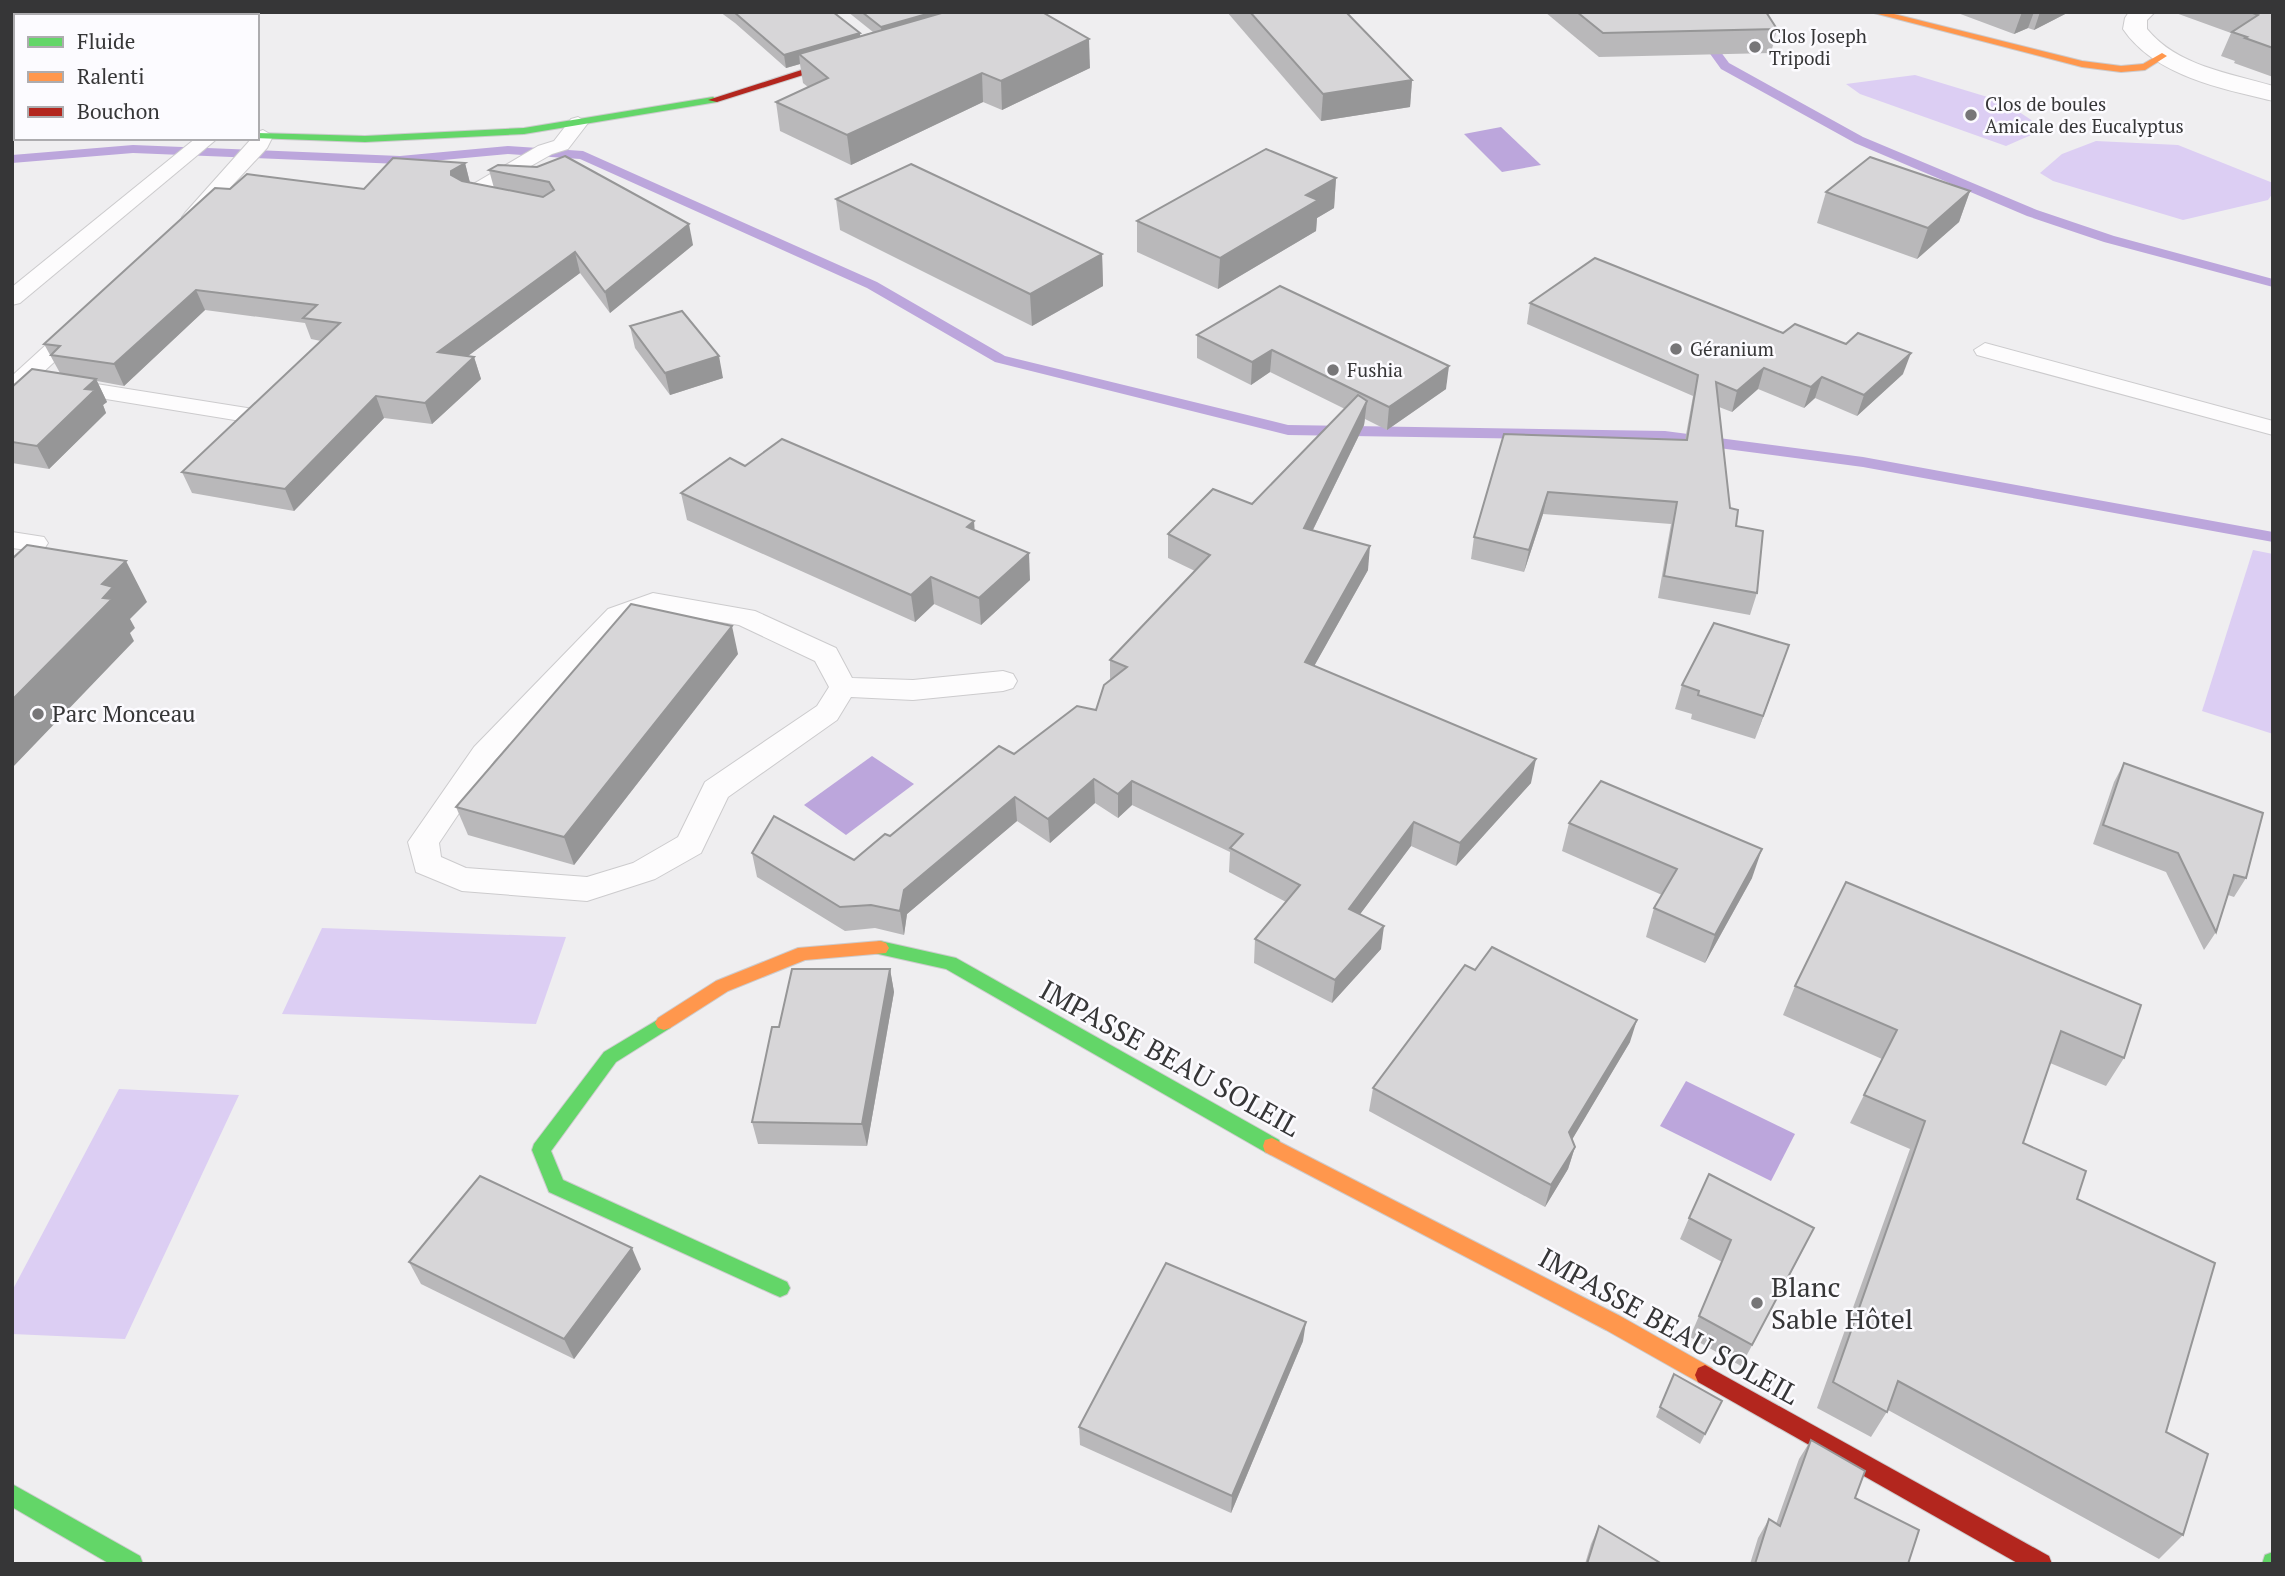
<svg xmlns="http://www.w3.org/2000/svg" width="2285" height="1576" viewBox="0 0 2285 1576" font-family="'PT Serif',serif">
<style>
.green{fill:#dccef3}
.water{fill:#bca6dc}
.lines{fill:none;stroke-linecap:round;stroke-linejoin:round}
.stream{fill:#bca6dc;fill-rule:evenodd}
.lane-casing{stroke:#cccbcd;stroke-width:2}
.street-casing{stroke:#cccbcd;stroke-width:2}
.fast-casing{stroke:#cccbcd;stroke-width:2}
.slow-casing{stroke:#cccbcd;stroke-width:2}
.jam-casing{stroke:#cccbcd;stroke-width:2}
.lane{fill:#fdfcfd;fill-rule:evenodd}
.street{fill:#fdfcfd;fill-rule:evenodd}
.fast{fill:#63d668;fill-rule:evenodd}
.slow{fill:#ff974d;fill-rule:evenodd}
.jam{fill:#b3261e;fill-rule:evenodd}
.wall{fill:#b9b8ba}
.shaded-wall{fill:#969697}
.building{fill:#d7d6d8;stroke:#969697;stroke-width:2}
.poi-dot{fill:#777678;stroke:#fcfbff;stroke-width:2.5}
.labels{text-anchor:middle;stroke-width:5;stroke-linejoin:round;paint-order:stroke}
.far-poi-label{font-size:19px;fill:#363637;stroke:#fcfbff;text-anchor:start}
.poi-label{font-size:23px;fill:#363637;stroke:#fcfbff;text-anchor:start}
.near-street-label{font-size:28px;fill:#363637;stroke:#fcfbff}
.near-poi-label{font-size:28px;fill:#363637;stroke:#fcfbff;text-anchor:start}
</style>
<rect width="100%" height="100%" fill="#efeef0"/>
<g class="green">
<polygon points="1915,75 2004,102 2045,129 2006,146 1860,94 1846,84"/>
<polygon points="2096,141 2178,145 2273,183 2273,193 2268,200 2183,220 2053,181 2040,173 2062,154"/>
<polygon points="2253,550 2273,554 2273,734 2202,711"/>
<polygon points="322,928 566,937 536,1024 282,1014"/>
<polygon points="119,1089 239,1095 125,1339 12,1334 12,1291"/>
</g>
<g class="water">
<polygon points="1501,127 1541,165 1502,172 1464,134"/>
<polygon points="872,756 914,784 846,835 804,805"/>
<polygon points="1686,1081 1795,1134 1771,1181 1660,1126"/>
</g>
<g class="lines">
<g class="stream">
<polygon points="1680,12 1691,12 1729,63 1863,137 2037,210 2114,236 2273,279 2273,287 2104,242 2027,216 1855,143 1721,69"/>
<polygon points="133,145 400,156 508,146 583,151 877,282 1005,356 1288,425 1665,431 1863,457 2273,532 2273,542 1863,467 1665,441 1288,435 995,362 867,288 580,159 508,154 400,164 133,153 12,163 12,155"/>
</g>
<defs>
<g id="lane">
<path d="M 578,117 L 588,123 L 568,149 L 552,154 L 487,191 L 499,194 L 502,198 L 499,202 C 488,205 466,202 458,193 L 538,146 L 554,141 L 571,119 Z"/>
<polygon points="263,130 273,136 267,148 199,221 185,221 182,217 185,213 252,138 257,138 257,132"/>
<polygon points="196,138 218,138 20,303 12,305 12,287"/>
<polygon points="79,320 87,322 90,327 87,332 40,375 247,408 255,410 259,415 255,420 247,422 14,384 14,374 71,322"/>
<polygon points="1985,343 2273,421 2273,435 1977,355 1974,350"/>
<polygon points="12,532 44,537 48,543 44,549 35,551 12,548"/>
<path d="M 653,593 L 755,611 L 836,648 L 852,678 L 913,680 L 1003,671 L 1013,674 L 1017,681 L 1013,688 L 1003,691 L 913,700 L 851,697 L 837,720 L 728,797 L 701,853 L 655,879 L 587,901 L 462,891 L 416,872 L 408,842 L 474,747 L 608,609 ZM 655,611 L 739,625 L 815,661 L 829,687 L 817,706 L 705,782 L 678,837 L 633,863 L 587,877 L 466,868 L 441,857 L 439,843 L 494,761 L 628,621 Z"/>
</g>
<g id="street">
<path d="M 2155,12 L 2147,20 L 2147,29 C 2177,66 2229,73 2273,86 L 2273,101 C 2220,88 2155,76 2123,29 L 2125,18 L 2129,12 Z"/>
<rect x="12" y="120" width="4" height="16"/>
</g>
<g id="fast">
<polygon points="713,97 718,100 717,102 524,134 365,142 254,138 257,138 257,133 365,136 524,128"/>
<polygon points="880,941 956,958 1279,1140 1281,1146 1279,1152 1272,1154 1265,1152 946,969 874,953 871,948 874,943"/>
<polygon points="664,1016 670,1018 673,1023 670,1028 616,1062 551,1151 563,1180 787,1282 790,1288 787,1294 780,1297 773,1294 549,1192 532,1150 534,1144 604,1052"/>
<polygon points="12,1484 140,1556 143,1564 110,1564 12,1507"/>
<polygon points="2273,1552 2273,1564 2262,1564 2265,1555"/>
</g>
<g id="slow">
<polygon points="1870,12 1886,12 2082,61 2121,66 2143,64 2162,53 2167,56 2145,70 2121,72 2082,67"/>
<polygon points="880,941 886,943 889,948 886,953 805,960 728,991 670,1028 664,1030 658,1028 655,1023 658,1018 716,981 798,948"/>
<polygon points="1272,1138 1620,1316 1712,1368 1715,1375 1712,1382 1705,1385 1698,1382 1606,1330 1265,1152 1263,1146 1265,1140"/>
</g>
<g id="jam">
<polygon points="851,54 856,57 854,59 717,102 708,100"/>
<polygon points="1705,1365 2049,1556 2052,1564 2019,1564 1698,1382 1695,1375 1698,1368"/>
</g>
</defs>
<use href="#lane" class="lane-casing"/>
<use href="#street" class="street-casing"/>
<use href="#fast" class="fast-casing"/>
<use href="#slow" class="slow-casing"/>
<use href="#jam" class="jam-casing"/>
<use href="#lane" class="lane"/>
<use href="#street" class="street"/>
<use href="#fast" class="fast"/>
<use href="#slow" class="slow"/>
<use href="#jam" class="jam"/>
</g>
<g class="wall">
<polygon points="720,12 833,12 860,33 860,36 873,32 848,12 1042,12 1090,68 1002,110 983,102 851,165 780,131 776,102 808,87 803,83 800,64 786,68 735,23"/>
<polygon points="1227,12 1346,12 1412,80 1410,107 1321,121"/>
<polygon points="1545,12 1766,12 1777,29 1771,53 1599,57"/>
<polygon points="1955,12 2069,12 2034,30 2028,28 2014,34"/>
<polygon points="2173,12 2273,12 2273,77 2234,63 2235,61 2221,56 2231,33"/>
<polygon points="465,163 470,183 494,188 489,170 537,167 693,245 610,313 580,273 468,356 474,357 481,379 432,424 384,418 294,511 192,493 182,472 321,341 311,339 305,323 205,310 124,386 97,381 107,402 103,405 106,413 49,469 12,463 12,387 60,373 44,344 364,189"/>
<polygon points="1336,178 1334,208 1317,218 1316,231 1218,289 1137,252 1137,221"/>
<polygon points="1970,191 1959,222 1917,259 1817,223 1826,192"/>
<polygon points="836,199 1102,254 1103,286 1032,326 840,230"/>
<polygon points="1280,286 1446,389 1387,430 1365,419 1364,425 1313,530 1368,570 1314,666 1531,783 1456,866 1411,846 1360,914 1381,949 1332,1003 1254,963 1255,939 1286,902 1229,872 1230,852 1132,805 1118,818 1095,803 1050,843 1017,821 907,914 904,935 875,928 845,931 757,877 752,853 854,860 1014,754 1096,710 1110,680 1110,660 1195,571 1168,558 1168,534 1252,504 1345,409 1270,372 1251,385 1197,358 1197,335"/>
<polygon points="1530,303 1783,333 1903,374 1857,416 1815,398 1804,408 1758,389 1732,412 1719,407 1730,508 1757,593 1750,615 1658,598 1671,524 1543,514 1524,572 1471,559 1474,537 1504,434 1685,440 1693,396 1527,324"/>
<polygon points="630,326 723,378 670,395 635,348"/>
<polygon points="745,466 975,531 1030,580 981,625 934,604 915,622 687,520 681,493"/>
<polygon points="738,654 574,865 468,835 456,807"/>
<polygon points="1781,668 1755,739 1691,719 1692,714 1675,709 1682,685"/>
<polygon points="2124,763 2246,878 2234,897 2228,895 2216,932 2204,950 2166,872 2093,844 2114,782"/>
<polygon points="1569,823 1752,878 1705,963 1646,937 1654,908 1662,895 1562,851"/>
<polygon points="1846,882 2124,1058 2106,1086 2050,1063 2023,1143 2077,1199 2166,1432 2183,1535 2159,1559 1888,1410 1871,1437 1817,1408 1910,1149 1850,1123 1882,1059 1783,1015 1795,986"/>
<polygon points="890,969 894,992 867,1146 758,1144 752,1122 779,1027"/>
<polygon points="1630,1042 1572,1139 1575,1147 1568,1169 1545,1207 1369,1111 1373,1088"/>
<polygon points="1689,1218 1803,1250 1741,1366 1690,1337 1722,1262 1680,1239"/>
<polygon points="409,1262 641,1269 574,1359 421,1284"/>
<polygon points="1303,1341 1231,1513 1080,1445 1079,1427"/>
<polygon points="1674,1374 1722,1401 1700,1444 1656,1417"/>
<polygon points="1811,1440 1855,1498 1908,1564 1750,1564 1758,1538 1769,1519 1776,1524 1799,1459"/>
<polygon points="1599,1526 1662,1564 1585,1564 1591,1544"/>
</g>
<g class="shaded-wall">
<polygon points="934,12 980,12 882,39 881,27"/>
<polygon points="2022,12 2034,12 2028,28 2014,34"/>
<polygon points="2040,12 2069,12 2034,30"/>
<polygon points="860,33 861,45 799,54 800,64 786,68 784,55"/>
<polygon points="1089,39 1090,68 1002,110 1001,81"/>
<polygon points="982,73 983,102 851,165 847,135"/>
<polygon points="1412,80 1410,107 1321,121 1323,94"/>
<polygon points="465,163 470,183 457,191 451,175 451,171"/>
<polygon points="1336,178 1334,208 1317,218 1316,231 1218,289 1220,258 1306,195"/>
<polygon points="1970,191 1959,222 1917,259 1928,228"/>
<polygon points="689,224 693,245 610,313 605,292"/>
<polygon points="575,252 580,273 445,373 438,352"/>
<polygon points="1102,254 1103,286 1032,326 1030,294"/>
<polygon points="196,290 205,310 124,386 114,364"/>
<polygon points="1272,350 1270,372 1251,385 1252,362"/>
<polygon points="1911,353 1903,374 1857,416 1864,395"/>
<polygon points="719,356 723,378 670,395 665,373"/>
<polygon points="474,357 481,379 432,424 425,403"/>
<polygon points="1449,366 1446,389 1387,430 1389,407"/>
<polygon points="1764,368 1758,389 1732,412 1737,391"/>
<polygon points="1822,377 1815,398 1804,408 1811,387"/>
<polygon points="96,379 107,402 103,405 106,413 49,469 37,446 85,389"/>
<polygon points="376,396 384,418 294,511 285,489"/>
<polygon points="1367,401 1364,425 1302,552 1304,528"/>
<polygon points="1548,492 1543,514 1524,572 1529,550"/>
<polygon points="974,521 976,548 967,527"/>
<polygon points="1370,546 1368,570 1303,686 1305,662"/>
<polygon points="1029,553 1030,580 981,625 979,598"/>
<polygon points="126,561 147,602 130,619 135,628 130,633 134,641 12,768 12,700 103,598 102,584"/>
<polygon points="931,577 934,604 915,622 911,595"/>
<polygon points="732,626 738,654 574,865 564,837"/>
<polygon points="1789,645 1781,668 1755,739 1763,716"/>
<polygon points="1536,759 1531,783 1456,866 1460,843"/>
<polygon points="1094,779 1095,803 1050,843 1048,819"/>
<polygon points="1132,781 1132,805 1118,818 1118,794"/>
<polygon points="1015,797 1017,821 907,914 904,935 900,911 904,890"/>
<polygon points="1414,822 1411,846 1346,933 1349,909"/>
<polygon points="1762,849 1752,878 1705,963 1715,935"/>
<polygon points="1384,926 1381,949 1332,1003 1335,980"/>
<polygon points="890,969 894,992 867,1146 862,1124"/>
<polygon points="1637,1020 1630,1042 1563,1155 1569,1132"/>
<polygon points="1575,1147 1568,1169 1545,1207 1551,1185"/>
<polygon points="632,1248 641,1269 574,1359 564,1339"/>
<polygon points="1306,1322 1303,1341 1231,1513 1232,1496"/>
</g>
<g class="building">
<polygon points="734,12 833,12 860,33 784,55"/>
<polygon points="862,12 934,12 881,27"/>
<polygon points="945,12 1042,12 1089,39 1001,81 982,73 847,135 776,102 828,78 799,54"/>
<polygon points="1250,12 1346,12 1412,80 1323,94"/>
<polygon points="1577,12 1766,12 1777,29 1603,33"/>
<polygon points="2250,12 2273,12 2273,48 2245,38 2247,37 2232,32 2258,15"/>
<polygon points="1266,149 1336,178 1306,195 1318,200 1220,258 1137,221"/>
<polygon points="565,156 689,224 605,292 575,252 438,352 474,357 425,403 376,396 285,489 182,472 340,323 303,318 317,305 196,290 114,364 51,355 60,346 44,344 215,188 230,189 247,174 364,189 393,158 465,163 451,171 451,175 462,181 543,197 554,190 549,182 489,170 498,165 537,167"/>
<polygon points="1870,157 1970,191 1928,228 1826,192"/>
<polygon points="911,164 1102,254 1030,294 836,199"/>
<polygon points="1595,258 1783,333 1795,324 1846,344 1858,333 1911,353 1864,395 1822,377 1811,387 1764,368 1737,391 1716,382 1730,508 1738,510 1736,526 1763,531 1757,593 1664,576 1677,502 1548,492 1529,550 1474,537 1504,434 1687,440 1698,375 1530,303"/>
<polygon points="1280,286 1449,366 1389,407 1272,350 1252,362 1197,335"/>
<polygon points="682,311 719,356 665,373 630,326"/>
<polygon points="32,369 96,379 85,389 95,390 37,446 12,442 12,387"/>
<polygon points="1358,395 1367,401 1304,528 1370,546 1305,662 1536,759 1460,843 1414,822 1349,909 1384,926 1335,980 1255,939 1300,885 1230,848 1243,834 1132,781 1118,794 1094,779 1048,819 1015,797 904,890 900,911 871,905 840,907 752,853 774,816 854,860 885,834 890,836 999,746 1014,754 1077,706 1096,710 1104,685 1127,667 1110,660 1210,555 1168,534 1213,489 1252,504"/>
<polygon points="782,439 974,521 967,527 1029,553 979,598 931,577 911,595 681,493 730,458 745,466"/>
<polygon points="27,545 126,561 102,584 113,587 103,598 112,599 12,700 12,559"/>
<polygon points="631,604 732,626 564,837 456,807"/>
<polygon points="1714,623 1789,645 1763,716 1698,695 1699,691 1682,685"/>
<polygon points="2124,763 2263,813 2246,878 2234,875 2216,932 2178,853 2103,825"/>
<polygon points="1601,781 1762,849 1715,935 1654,908 1677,869 1569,823"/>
<polygon points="1846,882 2141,1005 2124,1058 2061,1031 2023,1143 2086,1171 2077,1199 2215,1263 2166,1432 2208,1454 2183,1535 1898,1381 1887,1412 1833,1382 1925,1121 1864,1095 1897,1030 1795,986"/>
<polygon points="1492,947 1637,1020 1569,1132 1575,1147 1551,1185 1373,1088 1465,965 1475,970"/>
<polygon points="792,969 890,969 862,1124 752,1122 772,1027 779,1027"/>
<polygon points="1709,1174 1814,1228 1752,1345 1699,1316 1731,1240 1689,1218"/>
<polygon points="480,1176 632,1248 564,1339 409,1262"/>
<polygon points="1166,1263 1306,1322 1232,1496 1079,1427"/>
<polygon points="1674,1374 1722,1401 1705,1434 1660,1407"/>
<polygon points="1811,1440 1865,1471 1855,1498 1919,1530 1908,1564 1755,1564 1769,1519 1780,1526"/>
<polygon points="1599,1526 1662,1564 1587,1564"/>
</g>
<g class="poi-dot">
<circle cx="1755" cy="47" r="7"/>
<circle cx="1971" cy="115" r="7"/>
<circle cx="1676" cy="349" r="7"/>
<circle cx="1333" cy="370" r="7"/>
<circle cx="38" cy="714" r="7"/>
<circle cx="1757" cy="1303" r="7"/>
</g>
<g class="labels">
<g class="far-poi-label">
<text x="1769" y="43">Clos Joseph<tspan x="1769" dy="22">Tripodi</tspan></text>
<text x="1985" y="111">Clos de boules<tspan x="1985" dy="22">Amicale des Eucalyptus</tspan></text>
<text x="1690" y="356">Géranium</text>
<text x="1347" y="377">Fushia</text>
</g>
<g class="poi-label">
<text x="52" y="722">Parc Monceau</text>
</g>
<g class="near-street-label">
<text transform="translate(1170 1058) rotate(29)" y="10">IMPASSE BEAU SOLEIL</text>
<text transform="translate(1669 1326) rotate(29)" y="10">IMPASSE BEAU SOLEIL</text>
</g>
<g class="near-poi-label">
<text x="1771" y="1297">Blanc<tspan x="1771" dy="32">Sable Hôtel</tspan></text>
</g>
</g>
<rect width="2285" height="1576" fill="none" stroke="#363637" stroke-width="28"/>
<rect x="14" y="14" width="245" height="126" fill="#fcfbff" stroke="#adacaf" stroke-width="2"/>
<rect x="28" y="37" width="35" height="10" fill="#63d668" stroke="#adacaf" stroke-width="2"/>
<text x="77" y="49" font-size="21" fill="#363637">Fluide</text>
<rect x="28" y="72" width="35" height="10" fill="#ff974d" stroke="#adacaf" stroke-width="2"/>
<text x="77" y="84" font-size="21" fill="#363637">Ralenti</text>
<rect x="28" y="107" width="35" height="10" fill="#b3261e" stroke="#adacaf" stroke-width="2"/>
<text x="77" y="119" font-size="21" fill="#363637">Bouchon</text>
</svg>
